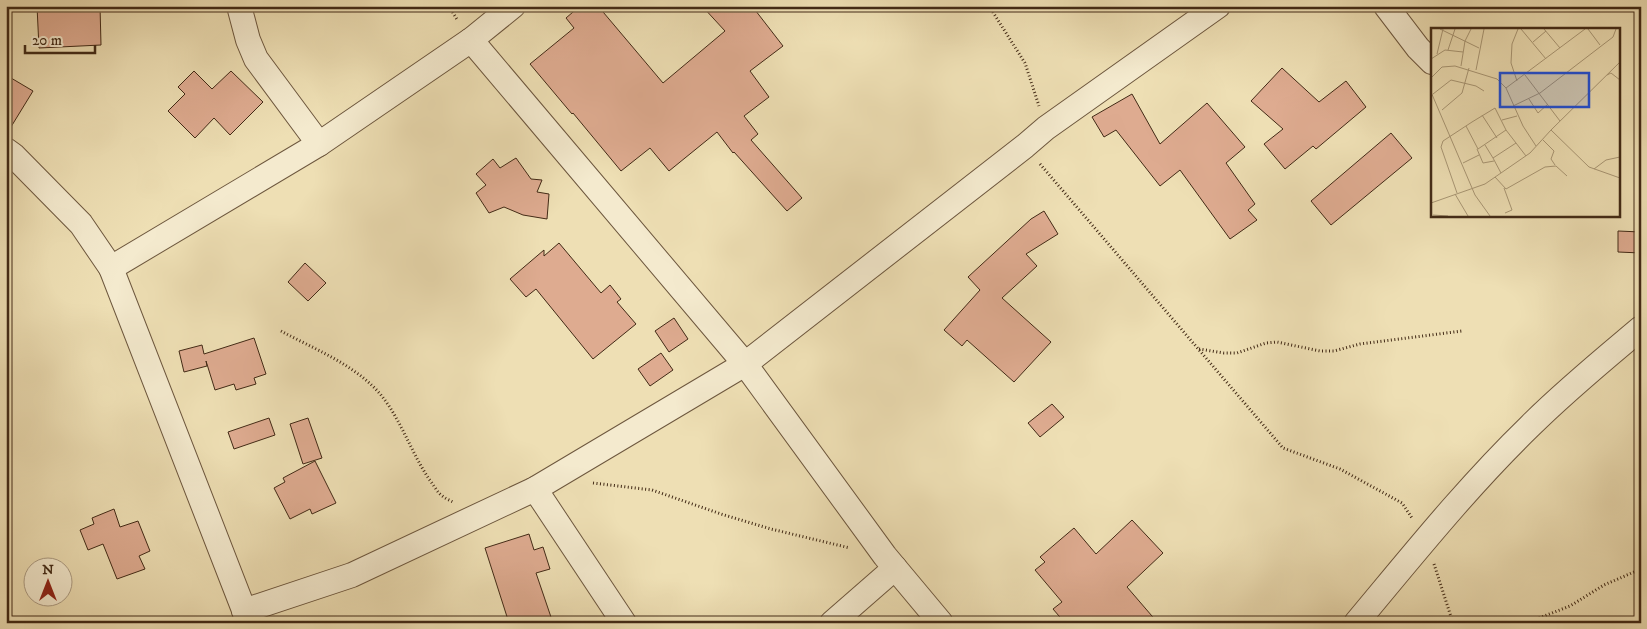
<svg xmlns="http://www.w3.org/2000/svg" width="1647" height="629" viewBox="0 0 1647 629" font-family="'IM FELL DW Pica',serif">
<style>
.building{fill:#deab90;stroke:#422a16}
.lines{fill:none;stroke-linecap:round;stroke-linejoin:round}
.minor-casing{stroke:#6d573e;stroke-width:26}
.path{stroke:#422a16;stroke-width:3;stroke-dasharray:1 2.5;stroke-linecap:butt}
.minor{stroke:#f4eace;stroke-width:24}
.inset-road{fill:none;stroke:#a99775;stroke-width:1}
.view{fill:#1d4ed8;fill-opacity:0.15;stroke:#1d4ed8;stroke-width:2.5}
.inset-edge{fill:none;stroke:#422a16;stroke-width:2.5}
</style>
<rect width="100%" height="100%" fill="#eedfb4"/>
<filter id="stains"><feTurbulence type="fractalNoise" baseFrequency=".004" numOctaves="4"/><feColorMatrix values="0 0 0 0 .2 0 0 0 0 .09 0 0 0 0 .02 0 0 0 .5 -.17"/></filter>
<radialGradient id="worn" r=".72"><stop offset=".6" stop-color="#630" stop-opacity="0"/><stop offset="1" stop-color="#630" stop-opacity=".3"/></radialGradient>
<g class="building">
<polygon points="37,6 100,6 101,45 39,48"/>
<polygon points="580,6 598,6 663,83 725,31 702,6 752,6 783,46 750,71 769,97 744,116 758,134 751,140 802,198 787,211 734,152 733,153 717,132 669,171 650,148 621,171 573,113 572,114 530,64 574,28 566,18"/>
<polygon points="1282,68 1319,102 1346,81 1366,107 1316,149 1313,146 1285,169 1264,144 1283,129 1251,101"/>
<polygon points="194,71 212,89 231,71 263,102 230,135 214,118 195,138 168,111 185,94 178,87"/>
<polygon points="6,75 33,91 6,135"/>
<polygon points="1132,94 1160,144 1207,103 1245,147 1226,163 1255,204 1248,210 1257,220 1230,239 1180,170 1160,186 1116,130 1104,137 1092,117"/>
<polygon points="1391,133 1412,158 1331,225 1311,201"/>
<polygon points="516,158 531,179 542,180 537,192 549,194 547,219 523,215 504,207 489,213 476,193 486,185 476,174 493,159 500,168"/>
<polygon points="1044,211 1058,234 1026,254 1037,266 1002,298 1051,342 1014,382 967,340 962,346 944,330 980,290 968,277 1031,219"/>
<polygon points="1618,231 1641,232 1641,253 1618,252"/>
<polygon points="559,243 601,293 610,285 621,299 617,302 636,324 593,359 536,289 526,297 510,279 544,250 544,256"/>
<polygon points="305,263 326,283 308,301 288,282"/>
<polygon points="674,318 688,339 669,352 655,331"/>
<polygon points="254,338 266,374 254,378 256,384 236,390 234,384 215,390 206,361 207,366 184,372 179,351 202,345 204,354"/>
<polygon points="661,353 673,370 650,386 638,369"/>
<polygon points="1052,404 1064,417 1040,437 1028,423"/>
<polygon points="269,418 275,435 234,449 228,432"/>
<polygon points="308,418 322,458 303,464 290,424"/>
<polygon points="315,461 336,503 312,514 310,509 290,519 274,488 285,482 283,478"/>
<polygon points="114,509 120,527 138,521 150,551 139,556 145,569 117,579 103,544 88,550 80,530 94,524 92,518"/>
<polygon points="1132,520 1163,553 1127,587 1158,623 1065,623 1053,609 1062,602 1035,570 1045,562 1040,557 1074,528 1096,554"/>
<polygon points="529,534 534,550 543,547 550,569 536,573 553,623 509,623 485,548"/>
</g>
<g class="lines">
<defs>
<g id="minor">
<polyline points="239,6 248,40 256,59 319,144"/>
<polyline points="1386,6 1418,48 1432,62"/>
<polyline points="471,40 745,364 885,556 941,623"/>
<polyline points="6,150 13,155 81,224 111,268 249,623"/>
<polyline points="111,268 319,144 471,40 513,6"/>
<polyline points="535,489 624,623"/>
<polyline points="244,611 352,575 535,489 745,364 1025,146 1046,128 1218,6"/>
<polyline points="832,623 895,568"/>
<path d="M 1356,623 C 1412,556 1467,487 1530,426 C 1565,391 1603,360 1641,328"/>
</g>
</defs>
<use href="#minor" class="minor-casing"/>
<g class="path">
<polyline points="449,6 458,21"/>
<polyline points="989,6 1025,63 1039,106"/>
<polyline points="1040,164 1283,448 1340,469 1402,503 1412,518"/>
<path d="M 281,331 C 314,349 356,365 381,395 C 401,420 411,452 429,479 C 433,484 436,490 440,494 C 444,498 449,500 453,502"/>
<polyline points="1199,349 1224,353 1237,353 1266,343 1277,342 1320,351 1334,351 1360,344 1462,331"/>
<polyline points="593,483 652,490 721,514 771,529 850,548"/>
<polyline points="1434,564 1453,623"/>
<polyline points="1526,623 1570,606 1604,585 1641,569"/>
</g>
<use href="#minor" class="minor"/>
</g>
<g transform="translate(1431 28)">
<rect width="189" height="189" fill="#eedfb4"/>
<path class="inset-road" d="M 9,1 L 48,20M 90,1 L 115,31M 113,1 L 129,20M 157,1 L 169,17M 102,14 L 115,3M 17,22 L 24,1M 6,26 L 12,1M 0,31 L 14,22 L 32,24M 30,38 L 34,13 L 40,1M 45,42 L 53,1M 94,47 L 129,93M 176,47 L 180,45 L 189,52M 0,50 L 11,39 L 24,38 L 66,51 L 75,60 L 92,98 L 105,118M 86,53 L 80,35 L 81,16 L 87,1M 75,60 L 154,1M 0,64 L 44,167 L 59,188M 2,66 L 20,52 L 45,58 L 53,63M 98,71 L 107,85 L 117,76M 82,78 L 109,65 L 182,9 L 185,1M 11,82 L 31,65 L 38,40M 51,87 L 66,110M 71,92 L 86,88M 75,102 L 95,128M 120,102 L 189,34M 112,112 L 123,123 L 120,131 L 124,137M 54,117 L 62,130M 46,121 L 52,135 L 63,133M 32,135 L 48,127M 163,141 L 175,132 L 189,129M 70,145 L 62,130 L 85,115M 64,149 L 75,161 L 114,139 L 125,138 L 136,148M 73,160 L 81,182 L 74,185M 26,165 L 10,119 L 12,113 L 41,94 L 64,80 L 75,102 L 47,121 L 35,98M 24,166 L 37,188M 0,175 L 54,156 L 99,125 L 120,102 L 158,139 L 189,150M 2,187 L 17,188"/>
<path class="view" d="M 69,45 L 158,45 L 158,79 L 69,79 Z"/>
<rect width="189" height="189" class="inset-edge"/>
</g>
<rect width="1647" height="629" fill="none" stroke="#eedfb4" stroke-width="25"/>
<rect x="8" y="8" width="1632" height="614" fill="none" stroke="#422a16" stroke-width="2.5"/>
<rect x="12" y="12" width="1622" height="604" fill="none" stroke="#422a16"/>
<g transform="translate(48 582)"><circle r="24" fill="#f4eace" stroke="#ad9d84"/>
<path d="M0-4L9 19L0 12L-9 19Z" fill="#8f2418"/>
<text y="-8" font-size="14" font-weight="bold" text-anchor="middle" fill="#422a16">N</text>
</g>
<path d="M25 45v8h70v-8" fill="none" stroke="#422a16" stroke-width="2.5"/>
<text x="32" y="45" font-size="15" fill="#422a16" stroke="#f4eace" stroke-width="4" paint-order="stroke">20 m</text>
<rect width="100%" height="100%" filter="url(#stains)"/>
<rect width="100%" height="100%" fill="url(#worn)"/>
</svg>
